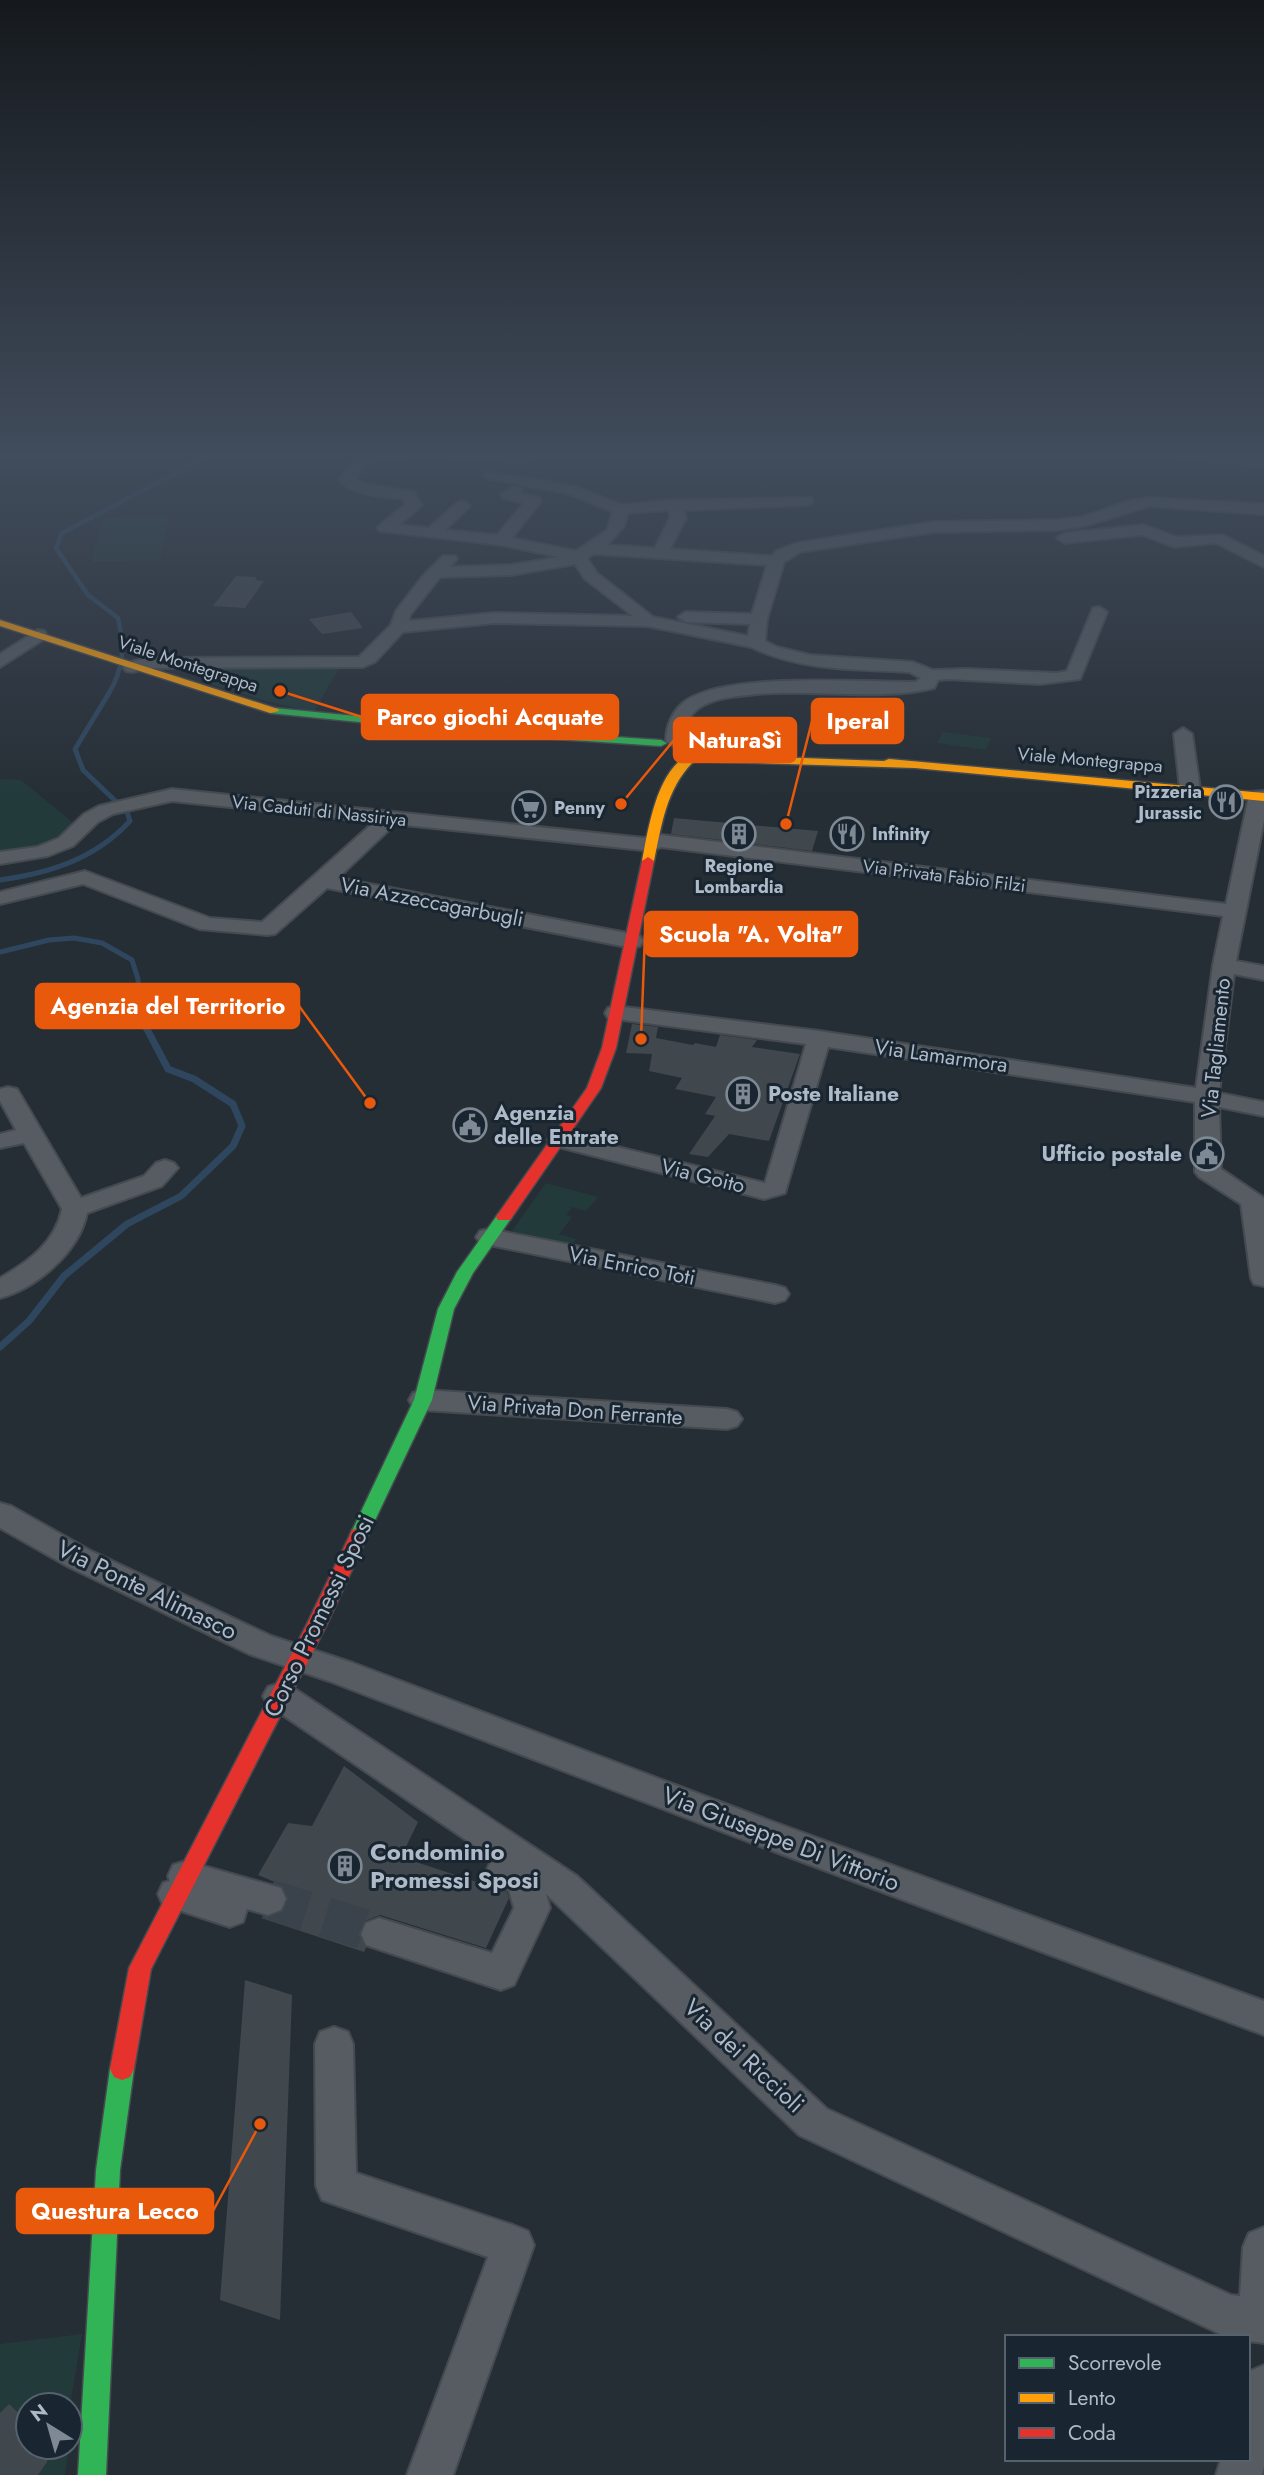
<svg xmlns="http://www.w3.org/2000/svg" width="1264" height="2475" viewBox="0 0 1264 2475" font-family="Jost,sans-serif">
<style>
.green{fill:#233a3b}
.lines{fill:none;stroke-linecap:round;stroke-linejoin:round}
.stream-far2{stroke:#2f475e;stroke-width:4.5}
.stream-far1{stroke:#2f475e;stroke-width:5}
.stream{stroke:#2f475e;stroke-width:7}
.building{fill:#40474d}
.street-tunnel{stroke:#3a434b;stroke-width:40;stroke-dasharray:40 20;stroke-linecap:butt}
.street-casing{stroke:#444a4f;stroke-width:4}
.fast-casing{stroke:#444a4f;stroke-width:3}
.slow-casing{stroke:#444a4f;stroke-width:3}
.jam-casing{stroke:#444a4f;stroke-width:3}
.street{fill:#565c62;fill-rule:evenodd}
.fast{fill:#30b455;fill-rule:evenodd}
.slow{fill:#ff9f0a;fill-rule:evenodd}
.jam{fill:#e5322d;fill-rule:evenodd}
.labels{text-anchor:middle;stroke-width:6;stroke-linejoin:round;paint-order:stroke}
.far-street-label{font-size:18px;fill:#aebac7;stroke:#192530}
.far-poi-label{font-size:18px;font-weight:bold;fill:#aebac7;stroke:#192530;text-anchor:start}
.street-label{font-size:21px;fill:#aebac7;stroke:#192530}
.poi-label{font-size:21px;font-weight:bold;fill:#aebac7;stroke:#192530;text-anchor:start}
.near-street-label{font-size:24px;fill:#aebac7;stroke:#192530}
.near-poi-label{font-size:24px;font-weight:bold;fill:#aebac7;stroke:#192530;text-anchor:start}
.leader{fill:none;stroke:#e8590c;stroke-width:2.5}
.callout-dot{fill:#e8590c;stroke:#192530;stroke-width:2.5}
.callout{fill:#e8590c;stroke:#e8590c;stroke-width:2.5}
.callout-label{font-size:23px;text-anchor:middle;font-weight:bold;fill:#fff}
</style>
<rect width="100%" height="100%" fill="#262e35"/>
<g class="green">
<polygon points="169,516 160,560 91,562 103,518"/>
<polygon points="340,666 314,712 267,701 202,681 216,667"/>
<polygon points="943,732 991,738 986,750 937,743"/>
<path d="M 0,779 L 21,780 L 72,822 C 59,844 24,850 0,852 Z"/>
<polygon points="546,1183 598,1197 586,1211 572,1207 566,1215 572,1217 559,1234 576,1239 571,1249 510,1234"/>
<polygon points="82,2334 70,2405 28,2405 28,2447 69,2447 65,2475 0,2475 0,2344"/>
</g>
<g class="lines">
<path class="stream-far2" d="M 108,695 C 124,668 125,648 118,618 L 88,595 L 56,548 L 62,533 L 214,453"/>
<g class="stream-far1">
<path d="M 0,880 C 50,873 95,859 130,821 L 127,812 L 83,770 L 75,749 L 109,693"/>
<polyline points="0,952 49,940 74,938 102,943 132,960 138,979 139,999"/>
</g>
<polyline class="stream" points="0,1347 29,1321 64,1276 127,1224 181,1196 233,1146 242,1126 233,1104 194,1079 168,1069 139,1014 139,998"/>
</g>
<g class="building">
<polygon points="236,576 257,577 255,580 264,581 245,608 213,606"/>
<polygon points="351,612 363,628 322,634 309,619"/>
<polygon points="674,818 818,831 812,851 671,834"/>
<polygon points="632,1024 658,1027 656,1038 693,1045 695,1043 716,1047 720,1035 757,1040 752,1047 800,1054 769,1141 729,1134 708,1157 689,1154 715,1116 705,1114 716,1097 675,1089 682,1078 649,1071 652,1054 626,1053"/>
<polygon points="344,1766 418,1822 401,1857 507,1892 509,1898 486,1948 380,1915 365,1921 359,1933 366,1948 364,1952 261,1918 282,1912 288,1898 282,1885 258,1875 288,1823 312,1826"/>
<polygon points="245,1980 292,1995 280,2320 220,2300"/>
<polygon points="9,2404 28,2422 28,2447 38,2447 48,2452 47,2462 38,2475 0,2475 0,2413"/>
</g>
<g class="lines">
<polyline class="street-tunnel" points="268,1899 379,1934"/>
<defs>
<g id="street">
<path d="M 350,453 L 425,453 L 418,457 L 367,462 L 355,479 L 365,484 L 414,492 L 422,505 L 399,525 L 429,528 L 457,503 L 462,501 L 470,506 L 445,530 L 497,535 L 524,503 L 503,498 L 501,495 L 515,486 L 522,490 L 520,493 L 539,498 L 541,501 L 512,538 L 576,551 L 607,530 L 613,512 L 570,494 L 486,478 L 484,475 L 486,472 L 574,486 L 622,505 L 675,500 L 811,498 L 813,501 L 811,504 L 806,505 L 684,510 L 686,518 L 670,549 L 772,556 L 776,551 L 797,543 L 934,522 L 1055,520 L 1083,517 L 1129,501 L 1149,498 L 1264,504 L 1264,514 L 1149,506 L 1085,526 L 1055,530 L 934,532 L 800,552 L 784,562 L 767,619 L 765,641 L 777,647 L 810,655 L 913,662 L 933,670 L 966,669 L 1057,673 L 1067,671 L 1093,608 L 1099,607 L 1107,612 L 1080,679 L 1040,684 L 948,679 L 938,680 L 934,688 C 882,701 812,689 757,694 C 738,696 715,697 699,708 C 688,716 684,727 684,741 L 675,747 L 666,741 C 666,725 673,709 687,700 C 731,672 860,682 915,682 L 921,678 L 909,672 C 856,669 800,671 751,647 L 647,626 L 494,623 L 403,632 L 375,662 L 363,667 L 148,668 L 132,672 L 126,671 L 123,667 L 126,663 L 148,658 L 359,657 L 391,625 L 396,611 L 423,576 L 443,556 L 455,556 L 457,559 L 450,567 L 511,565 L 560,557 L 501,545 L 380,531 L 377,528 L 380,525 L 406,504 L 403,499 C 382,496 354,496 339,480 L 355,459 ZM 669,510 L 670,518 L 655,548 L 608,545 L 624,526 L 628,513 ZM 594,554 L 767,565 L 752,614 L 686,612 L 678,617 L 686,622 L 750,624 L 748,636 L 653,617 L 597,573 L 587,558 ZM 575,564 L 585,579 L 633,616 L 494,613 L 409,621 L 410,615 L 440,577 L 511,575 Z"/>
<polygon points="436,453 547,453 545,456 518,463 443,457"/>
<polygon points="1165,453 1211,453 1264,459 1264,467 1172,457"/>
<polygon points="1144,525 1176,537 1223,535 1264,556 1264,567 1216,543 1174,547 1142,535 1065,543 1057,538 1065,533"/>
<polygon points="38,630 44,631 47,635 44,639 0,667 0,654"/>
<polygon points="1183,728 1192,734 1200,789 1190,795 1180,789 1174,734"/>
<polygon points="172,789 644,838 653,834 1226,904 1249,796 1252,792 1264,791 1264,820 1236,961 1264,966 1264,980 1234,974 1219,1093 1264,1102 1264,1116 1219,1107 1221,1169 1264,1198 1264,1286 1254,1284 1251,1278 1241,1204 1199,1177 1195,1172 1195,1102 828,1047 785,1193 764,1199 551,1145 548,1140 551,1135 560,1133 765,1183 806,1044 608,1018 605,1013 608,1008 616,1006 819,1031 1196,1088 1213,965 1223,916 661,847 652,851 395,824 338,878 632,934 640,936 643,941 640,946 632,948 327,888 275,934 267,935 199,929 83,884 0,904 0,892 85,871 210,918 262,922 374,822 172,801 113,814 98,822 73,846 48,856 0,864 0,852 37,847 59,838 84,814 99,806"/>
<path d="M 8,1087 L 17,1089 L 20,1094 L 81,1198 L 144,1176 L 156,1163 L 165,1160 L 174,1163 L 178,1168 L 162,1186 L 87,1213 C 79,1252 37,1288 0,1298 L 0,1278 C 29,1261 55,1243 62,1209 L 24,1143 L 0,1148 L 0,1134 L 16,1130 L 0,1101 L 0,1089 Z"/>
<polygon points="489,1229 775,1285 785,1288 789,1294 785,1300 775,1303 480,1243 476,1237 480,1231"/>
<polygon points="423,1390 727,1409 737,1412 742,1419 737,1426 727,1429 423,1410 413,1407 409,1400 413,1393"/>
<polygon points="0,1503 11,1506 89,1550 271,1636 353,1663 768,1820 1264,2001 1264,2035 744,1840 329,1681 249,1654 67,1566 0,1528"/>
<polygon points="280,1683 292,1687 577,1876 827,2109 1231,2295 1240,2296 1243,2247 1249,2233 1264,2227 1264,2343 1248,2341 1248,2337 1227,2337 1214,2331 799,2135 546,1894 550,1908 514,1985 501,1990 366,1945 361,1934 366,1923 379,1918 492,1953 514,1908 509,1890 490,1885 485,1874 490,1863 497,1861 268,1705 263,1696 268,1687"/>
<polygon points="186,1861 281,1888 286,1899 281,1910 268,1915 247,1909 243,1922 230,1927 163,1905 158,1894 163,1883 170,1881 168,1876 173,1865"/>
<polygon points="334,2027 348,2032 353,2044 356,2173 513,2225 528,2231 534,2245 453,2475 407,2475 488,2257 322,2200 316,2186 315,2044 320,2032"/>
<polygon points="1264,2365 1264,2467 1262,2475 1216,2475 1221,2459 1248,2459 1248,2372"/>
</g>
<g id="fast">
<polygon points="274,708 468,727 661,740 667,743 661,746 468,733 270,713 270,709"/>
<polygon points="504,1212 512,1217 473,1273 454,1309 432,1400 368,1535 366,1540 352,1540 350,1535 414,1400 438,1309 457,1272 498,1214"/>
<polygon points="122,2058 130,2061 134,2069 120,2170 106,2475 78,2475 96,2170 110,2069 114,2061"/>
</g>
<g id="slow">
<polygon points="0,620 278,709 279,711 270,713 0,626"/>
<path d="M 691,754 L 884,761 L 889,759 L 1264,793 L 1264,801 L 915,768 L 694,761 C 666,789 662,824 654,861 L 652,864 L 644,864 L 642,861 C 648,830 657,767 691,754 Z"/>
</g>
<g id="jam">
<polygon points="648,857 654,861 616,1048 601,1088 510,1220 498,1220 496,1217 587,1088 602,1048 642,861"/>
<polygon points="359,1528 366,1530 368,1535 326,1626 151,1969 134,2069 130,2077 122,2080 114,2077 110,2069 129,1968 306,1626 350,1535 352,1530"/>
</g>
</defs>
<use href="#street" class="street-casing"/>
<use href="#fast" class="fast-casing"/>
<use href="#slow" class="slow-casing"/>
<use href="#jam" class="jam-casing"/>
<use href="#street" class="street"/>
<use href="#fast" class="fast"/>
<use href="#slow" class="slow"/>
<use href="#jam" class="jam"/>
</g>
<linearGradient id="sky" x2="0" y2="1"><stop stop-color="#15191d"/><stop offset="0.57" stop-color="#414c5c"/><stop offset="1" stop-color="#414c5c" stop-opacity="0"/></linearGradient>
<rect width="1264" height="799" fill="url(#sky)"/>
<defs>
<symbol id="restaurant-ring" viewBox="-11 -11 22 22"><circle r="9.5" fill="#192530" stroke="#7e8994" stroke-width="1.5"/><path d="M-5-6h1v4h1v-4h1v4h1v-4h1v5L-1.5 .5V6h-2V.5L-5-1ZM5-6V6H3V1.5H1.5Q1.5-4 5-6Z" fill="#7e8994"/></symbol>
<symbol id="supermarket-ring" viewBox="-11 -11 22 22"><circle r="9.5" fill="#192530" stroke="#7e8994" stroke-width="1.5"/><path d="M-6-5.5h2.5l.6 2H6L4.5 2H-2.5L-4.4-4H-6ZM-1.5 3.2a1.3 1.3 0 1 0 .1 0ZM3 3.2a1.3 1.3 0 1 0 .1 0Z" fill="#7e8994"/></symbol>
<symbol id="building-ring" viewBox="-11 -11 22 22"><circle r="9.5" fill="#192530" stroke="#7e8994" stroke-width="1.5"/><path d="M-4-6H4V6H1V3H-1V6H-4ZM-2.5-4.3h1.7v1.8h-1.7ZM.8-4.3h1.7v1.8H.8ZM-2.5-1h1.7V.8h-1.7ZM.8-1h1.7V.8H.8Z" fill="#7e8994"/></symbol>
<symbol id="civic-ring" viewBox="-11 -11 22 22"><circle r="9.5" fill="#192530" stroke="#7e8994" stroke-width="1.5"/><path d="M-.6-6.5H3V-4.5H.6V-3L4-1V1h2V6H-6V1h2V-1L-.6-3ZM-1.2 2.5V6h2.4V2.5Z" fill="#7e8994"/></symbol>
</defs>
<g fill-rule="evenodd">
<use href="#restaurant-ring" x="1207" y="783" width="38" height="38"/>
<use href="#supermarket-ring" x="510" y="789" width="38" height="38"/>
<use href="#building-ring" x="720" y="815" width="38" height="38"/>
<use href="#restaurant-ring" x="828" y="815" width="38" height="38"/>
<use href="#building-ring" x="724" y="1075" width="38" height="38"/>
<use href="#civic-ring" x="451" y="1106" width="38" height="38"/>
<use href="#civic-ring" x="1188" y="1135" width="38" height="38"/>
<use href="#building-ring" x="326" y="1847" width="38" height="38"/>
</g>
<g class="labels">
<g class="far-street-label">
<text transform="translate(188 664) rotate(18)" y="6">Viale Montegrappa</text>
<text transform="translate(1090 760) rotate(5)" y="6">Viale Montegrappa</text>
<text transform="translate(319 811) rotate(6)" y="6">Via Caduti di Nassiriya</text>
<text transform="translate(944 876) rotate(7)" y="6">Via Privata Fabio Filzi</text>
</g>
<g class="far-poi-label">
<text x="1202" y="798" text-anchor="end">Pizzeria<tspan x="1202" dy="21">Jurassic</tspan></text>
<text x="554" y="814">Penny</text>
<text x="872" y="840">Infinity</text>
<text x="739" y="872" text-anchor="middle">Regione<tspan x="739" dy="21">Lombardia</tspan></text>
</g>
<g class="street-label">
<text transform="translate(432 902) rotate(11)" y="7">Via Azzeccagarbugli</text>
<text transform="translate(1216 1048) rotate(-84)" y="7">Via Tagliamento</text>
<text transform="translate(941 1056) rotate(8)" y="7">Via Lamarmora</text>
<text transform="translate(703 1176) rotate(14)" y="7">Via Goito</text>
<text transform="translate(632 1266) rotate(11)" y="7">Via Enrico Toti</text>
<text transform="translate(575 1410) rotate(4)" y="7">Via Privata Don Ferrante</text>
</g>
<g class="poi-label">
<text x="768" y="1101">Poste Italiane</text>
<text x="494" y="1120">Agenzia<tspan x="494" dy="24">delle Entrate</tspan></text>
<text x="1182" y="1161" text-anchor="end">Ufficio postale</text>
</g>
<g class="near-street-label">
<text transform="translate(147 1590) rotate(26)" y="8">Via Ponte Alimasco</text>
<text transform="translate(319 1616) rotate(-64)" y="8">Corso Promessi Sposi</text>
<text transform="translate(781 1839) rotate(21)" y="8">Via Giuseppe Di Vittorio</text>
<text transform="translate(744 2056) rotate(43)" y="8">Via dei Riccioli</text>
</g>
<g class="near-poi-label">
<text x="370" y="1860">Condominio<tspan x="370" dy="28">Promessi Sposi</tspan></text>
</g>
</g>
<path class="leader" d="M280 691L362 717M786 824L812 721M621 804L674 740M641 1039L645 934M370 1103L299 1006M260 2124L213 2211"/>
<g class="callout-dot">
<circle cx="280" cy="691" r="7"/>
<circle cx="786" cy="824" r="7"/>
<circle cx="621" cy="804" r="7"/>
<circle cx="641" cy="1039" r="7"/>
<circle cx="370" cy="1103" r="7"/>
<circle cx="260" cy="2124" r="7"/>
</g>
<g class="callout">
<rect x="362" y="695" width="256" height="44" rx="7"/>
<rect x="812" y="699" width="91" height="44" rx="7"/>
<rect x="674" y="718" width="122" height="44" rx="7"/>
<rect x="645" y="912" width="212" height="44" rx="7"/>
<rect x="36" y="984" width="263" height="44" rx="7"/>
<rect x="17" y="2189" width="196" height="44" rx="7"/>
</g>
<g class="callout-label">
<text x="490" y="725">Parco giochi Acquate</text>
<text x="858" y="729">Iperal</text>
<text x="735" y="748">NaturaSì</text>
<text x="751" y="942">Scuola "A. Volta"</text>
<text x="168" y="1014">Agenzia del Territorio</text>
<text x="115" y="2219">Questura Lecco</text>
</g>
<rect x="1005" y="2335" width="245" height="126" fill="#192530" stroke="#55616c" stroke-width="2"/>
<rect x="1019" y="2358" width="35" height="10" fill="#30b455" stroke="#55616c" stroke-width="2"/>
<text x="1068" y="2370" font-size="21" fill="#aebac7">Scorrevole</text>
<rect x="1019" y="2393" width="35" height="10" fill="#ff9f0a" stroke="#55616c" stroke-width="2"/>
<text x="1068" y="2405" font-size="21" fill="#aebac7">Lento</text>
<rect x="1019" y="2428" width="35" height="10" fill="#e5322d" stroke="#55616c" stroke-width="2"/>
<text x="1068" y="2440" font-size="21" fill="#aebac7">Coda</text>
<g transform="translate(49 2426) rotate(323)"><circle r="33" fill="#192530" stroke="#55616c" stroke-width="2"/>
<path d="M0-5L12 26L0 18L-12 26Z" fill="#7e8994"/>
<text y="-10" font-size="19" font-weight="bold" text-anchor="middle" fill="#aebac7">N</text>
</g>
</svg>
